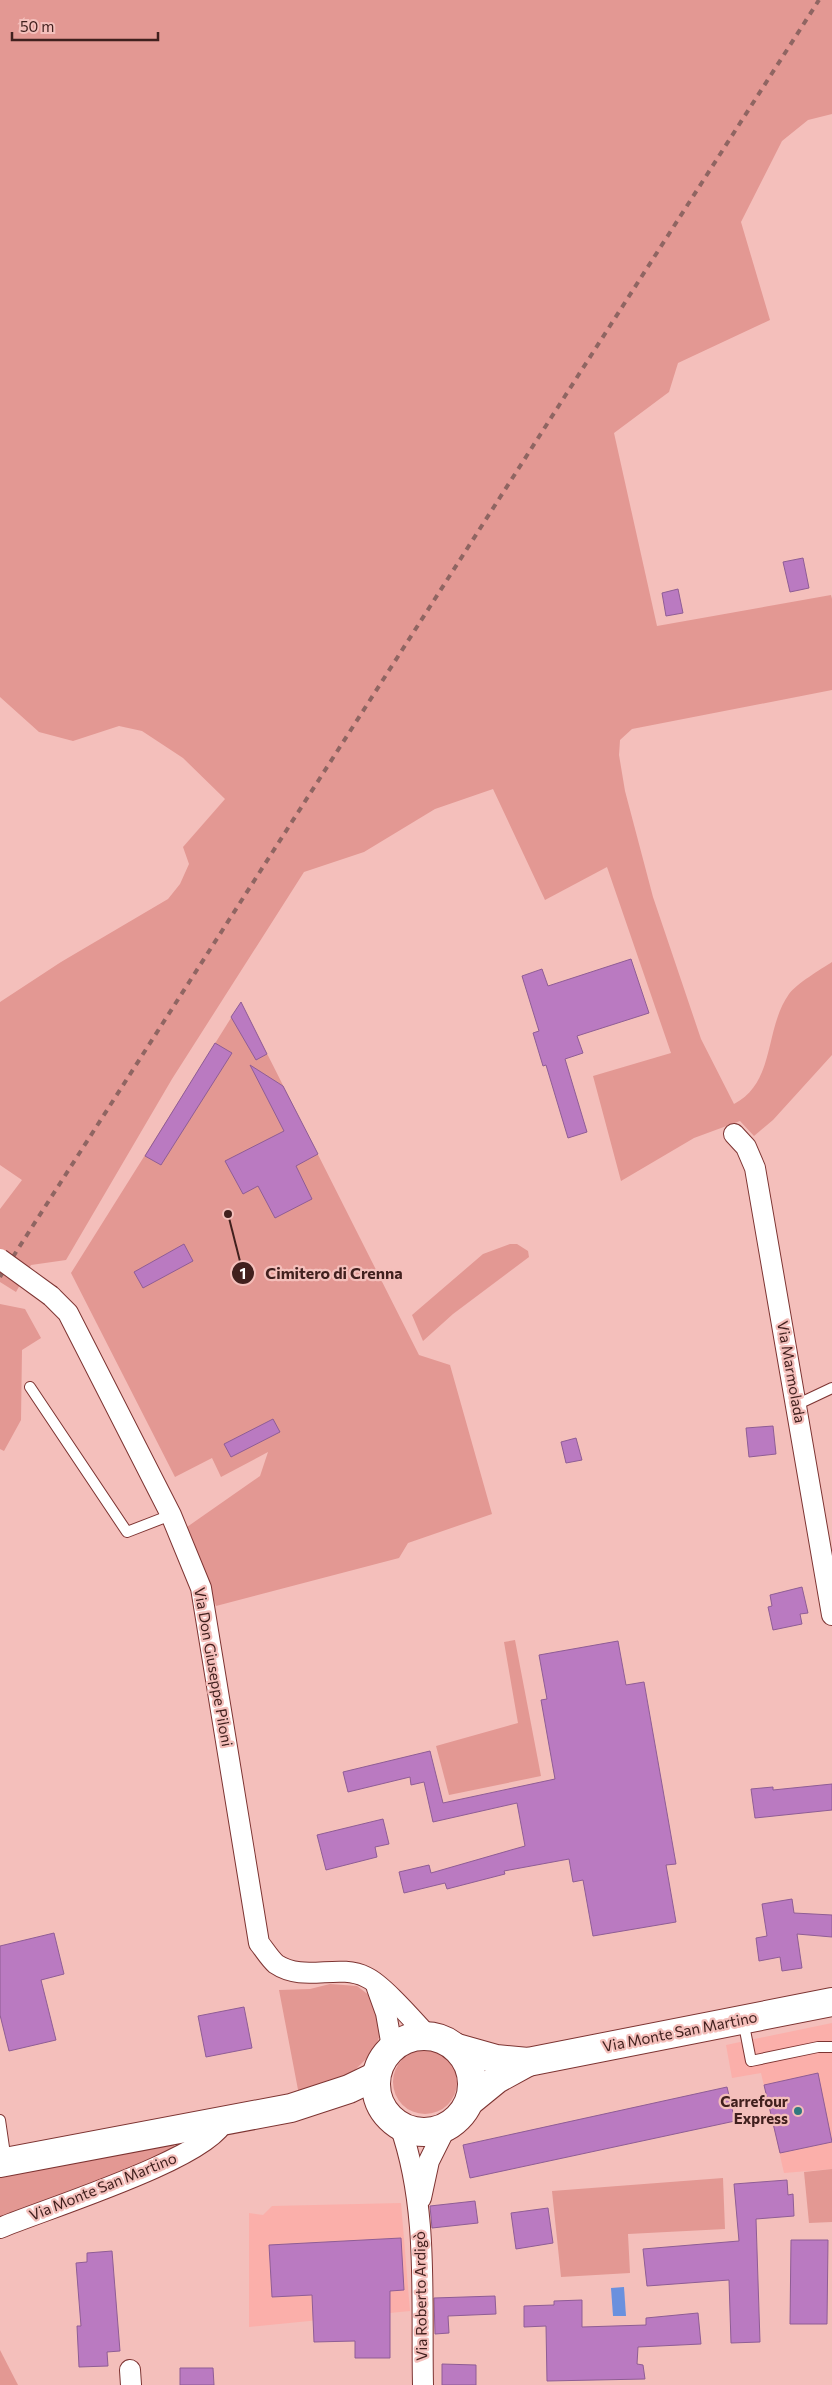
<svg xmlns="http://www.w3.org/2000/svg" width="832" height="2385" viewBox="0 0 832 2385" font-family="Commissioner,sans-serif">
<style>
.built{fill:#fbafaa}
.green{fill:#e39893}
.water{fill:#6a90de}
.building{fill:#ba7ac1;stroke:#8f5d95}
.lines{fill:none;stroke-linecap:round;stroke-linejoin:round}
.lane-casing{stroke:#7d3432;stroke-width:12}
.street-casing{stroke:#7d3432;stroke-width:22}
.secondary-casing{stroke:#7d3432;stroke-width:30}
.lane{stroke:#fff;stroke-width:10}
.street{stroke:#fff;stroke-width:20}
.secondary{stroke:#fff;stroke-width:28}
.rail{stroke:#8f6562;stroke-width:4;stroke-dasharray:6 6;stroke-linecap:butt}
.street-bridge-casing{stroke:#7d3432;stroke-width:22;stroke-linecap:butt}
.street-bridge{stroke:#fff;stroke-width:20}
.poi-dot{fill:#30797f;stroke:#f4bfbb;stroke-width:2}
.labels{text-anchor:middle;stroke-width:4.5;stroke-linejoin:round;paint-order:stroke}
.street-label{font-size:15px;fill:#41201e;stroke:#f4bfbb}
.poi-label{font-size:15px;font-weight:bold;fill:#41201e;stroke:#f4bfbb;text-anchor:end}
.leader{fill:none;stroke:#41201e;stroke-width:2}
.callout-dot{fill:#41201e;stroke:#f4bfbb;stroke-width:2}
.mark-label{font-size:15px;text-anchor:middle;font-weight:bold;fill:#fff}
.callout-label{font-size:16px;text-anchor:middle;font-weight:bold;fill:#41201e;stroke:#f4bfbb;stroke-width:4.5;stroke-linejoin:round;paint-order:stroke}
</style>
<rect width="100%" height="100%" fill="#f4bfbb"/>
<g class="built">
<polygon points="832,2023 832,2169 784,2173 761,2073 732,2078 726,2045"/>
<polygon points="401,2203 410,2311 249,2327 249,2213 263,2215 272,2206"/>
</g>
<g class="green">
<path d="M 0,0 L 832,0 L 832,114 L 808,120 L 782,141 L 741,222 L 770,320 L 678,363 L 669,392 L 614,433 L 657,626 L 831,595 L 832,599 L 832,690 L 632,729 L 620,740 L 619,755 L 625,791 L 653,897 L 701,1039 L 734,1104 C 776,1082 764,1029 789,994 C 796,984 821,969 832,962 L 832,1055 L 773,1120 L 754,1136 L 740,1121 L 694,1138 L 621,1181 L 593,1076 L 671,1053 L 607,867 L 545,900 L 493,789 L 435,809 L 364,852 L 304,872 L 172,1079 L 66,1260 L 31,1265 L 16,1292 L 0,1282 L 0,1209 L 22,1180 L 0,1165 L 0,1002 L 61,962 L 168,899 L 180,884 L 189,864 L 183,847 L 225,799 L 183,758 L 142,731 L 119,726 L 73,741 L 39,732 L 0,697 Z"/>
<polygon points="241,1002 419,1355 450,1365 492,1514 408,1543 399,1558 216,1606 187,1527 260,1476 268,1452 221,1477 212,1458 175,1477 71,1273"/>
<polygon points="510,1244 517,1244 528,1251 529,1257 453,1314 423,1341 412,1315 483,1254"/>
<polygon points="0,1304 25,1309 41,1338 22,1350 21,1420 4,1451 0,1449"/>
<polygon points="515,1640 541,1776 449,1795 436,1746 518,1723 504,1642"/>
<polygon points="330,1984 357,1986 374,1999 381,2033 373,2052 356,2069 343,2078 299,2095 279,1990 310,1989"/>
<circle cx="425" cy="2082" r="32"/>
<polygon points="172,2141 174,2145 173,2152 0,2222 0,2177"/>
<polygon points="832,2169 832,2222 809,2223 804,2172"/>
<polygon points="723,2178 725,2229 628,2234 630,2273 561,2277 552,2191"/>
<polygon points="0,2350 18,2385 0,2385"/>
</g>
<polygon class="water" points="624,2287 626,2316 613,2316 611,2288"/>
<g class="building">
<polygon points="803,558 809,588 790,592 783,562"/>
<polygon points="678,589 683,613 666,616 662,593"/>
<polygon points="631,959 649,1013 577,1036 583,1053 565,1059 587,1132 568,1138 546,1065 543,1066 533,1033 539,1031 522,976 542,969 548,986"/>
<polygon points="241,1002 267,1054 256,1060 231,1017"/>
<polygon points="215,1043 232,1053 161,1165 145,1156"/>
<polygon points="250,1065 283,1086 318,1154 296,1166 312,1199 275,1218 258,1186 243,1194 225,1161 284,1131"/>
<polygon points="184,1244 193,1261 143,1288 134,1272"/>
<polygon points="273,1419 280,1432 231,1457 224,1444"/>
<polygon points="773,1426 776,1454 749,1457 746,1428"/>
<polygon points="576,1438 582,1460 566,1463 561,1442"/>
<polygon points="802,1587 808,1613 800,1614 802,1624 773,1630 768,1607 772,1606 770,1595"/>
<polygon points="618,1641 626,1685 644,1682 676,1864 666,1865 676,1922 593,1936 583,1880 573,1882 569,1859 504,1871 505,1874 447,1889 445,1883 404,1893 399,1872 429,1865 431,1873 525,1846 517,1803 433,1822 424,1782 411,1785 410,1777 348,1792 343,1772 430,1751 443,1803 555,1779 541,1700 547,1699 539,1655"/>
<polygon points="832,1784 832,1810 755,1818 751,1789 773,1787 773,1790"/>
<polygon points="383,1819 389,1844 375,1847 377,1857 326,1870 317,1835"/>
<polygon points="792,1899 794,1913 832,1915 832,1937 797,1934 802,1968 782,1971 780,1957 759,1961 756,1938 767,1936 762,1904"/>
<polygon points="54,1933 64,1974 41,1980 56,2040 9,2051 0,2015 0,1946"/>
<polygon points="244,2007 252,2048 206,2057 198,2016"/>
<polygon points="818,2073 832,2142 780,2153 764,2085"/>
<polygon points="727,2087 735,2121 470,2178 463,2145"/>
<polygon points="787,2180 788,2195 793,2194 794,2216 756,2219 760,2342 731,2343 729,2280 647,2286 643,2249 739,2241 734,2184"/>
<polygon points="475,2201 478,2223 432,2228 430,2206"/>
<polygon points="548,2208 553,2243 516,2249 511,2213"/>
<polygon points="401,2238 404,2290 390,2291 390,2358 355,2358 355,2341 314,2342 312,2295 272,2297 269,2245"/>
<polygon points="791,2240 828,2240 827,2324 790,2324"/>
<polygon points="112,2251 120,2351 107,2352 108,2366 79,2367 77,2326 81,2326 76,2263 87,2262 87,2253"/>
<polygon points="495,2296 496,2314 448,2316 449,2333 435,2334 434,2298"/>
<polygon points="582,2300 582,2327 646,2325 646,2318 698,2313 701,2344 638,2347 637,2364 643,2365 645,2379 547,2381 546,2326 524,2327 524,2306 554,2305 554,2301"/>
<polygon points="442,2364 476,2365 476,2385 442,2385"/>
<polygon points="180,2368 213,2368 214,2385 180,2385"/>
</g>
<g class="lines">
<defs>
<g id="lane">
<polyline points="30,1387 127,1532 171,1515"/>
<polyline points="796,1405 832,1388"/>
<polyline points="743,2020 751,2061 818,2047 832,2047"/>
<polyline points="0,2120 6,2161"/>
</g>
<g id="street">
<polyline points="734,1134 746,1147 755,1168 832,1615"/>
<path d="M 51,1296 L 68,1313 L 171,1515 L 201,1588 L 259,1943 C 264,1949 270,1959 276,1964 C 304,1983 338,1963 366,1977 C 382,1984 414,2021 427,2035"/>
<polyline points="377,1988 386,2013 392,2047"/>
<path d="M 400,2126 C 429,2208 421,2299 423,2385"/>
<polyline points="421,2198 429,2161 446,2127"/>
<path d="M 0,2228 C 42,2210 210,2158 224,2121"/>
<polyline points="130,2370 131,2385"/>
</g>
<g id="secondary">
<circle cx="424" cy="2084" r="48"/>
<polyline points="457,2048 496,2059 528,2062 832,2002"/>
<polyline points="470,2101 497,2079 528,2062"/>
<polyline points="0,2163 291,2108 349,2089 376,2076"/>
</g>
</defs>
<use href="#lane" class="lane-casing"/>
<use href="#street" class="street-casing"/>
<use href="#secondary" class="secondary-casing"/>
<use href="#lane" class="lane"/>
<use href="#street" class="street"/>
<use href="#secondary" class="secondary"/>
<polyline class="rail" points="0,1277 819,0"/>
<defs>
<polyline id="street-bridge" points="0,1259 51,1296"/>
</defs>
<use href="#street-bridge" class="street-bridge-casing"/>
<use href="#street-bridge" class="street-bridge"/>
</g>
<circle class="poi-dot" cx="798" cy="2111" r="5"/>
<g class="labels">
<g class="street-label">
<text transform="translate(791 1372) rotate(80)" y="5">Via Marmolada</text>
<text transform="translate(213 1667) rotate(80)" y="5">Via Don Giuseppe Piloni</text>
<text transform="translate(680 2032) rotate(-11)" y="5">Via Monte San Martino</text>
<text transform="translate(103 2187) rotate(-22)" y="5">Via Monte San Martino</text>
<text transform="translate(421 2296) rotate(-91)" y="5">Via Roberto Ardigò</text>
</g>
<g class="poi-label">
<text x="788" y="2107">Carrefour<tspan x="788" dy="17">Express</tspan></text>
</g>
</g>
<path class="leader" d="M228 1214L243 1273"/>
<g class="callout-dot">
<circle cx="228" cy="1214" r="5"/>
<circle cx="243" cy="1273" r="12"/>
</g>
<g class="mark-label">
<text x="243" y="1279">1</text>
</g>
<g class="callout-label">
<text x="334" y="1279">Cimitero di Crenna</text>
</g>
<path d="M12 32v8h146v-8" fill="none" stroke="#41201e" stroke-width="2.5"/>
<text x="20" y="32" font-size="15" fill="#41201e" stroke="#f4bfbb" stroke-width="4" paint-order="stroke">50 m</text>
</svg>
